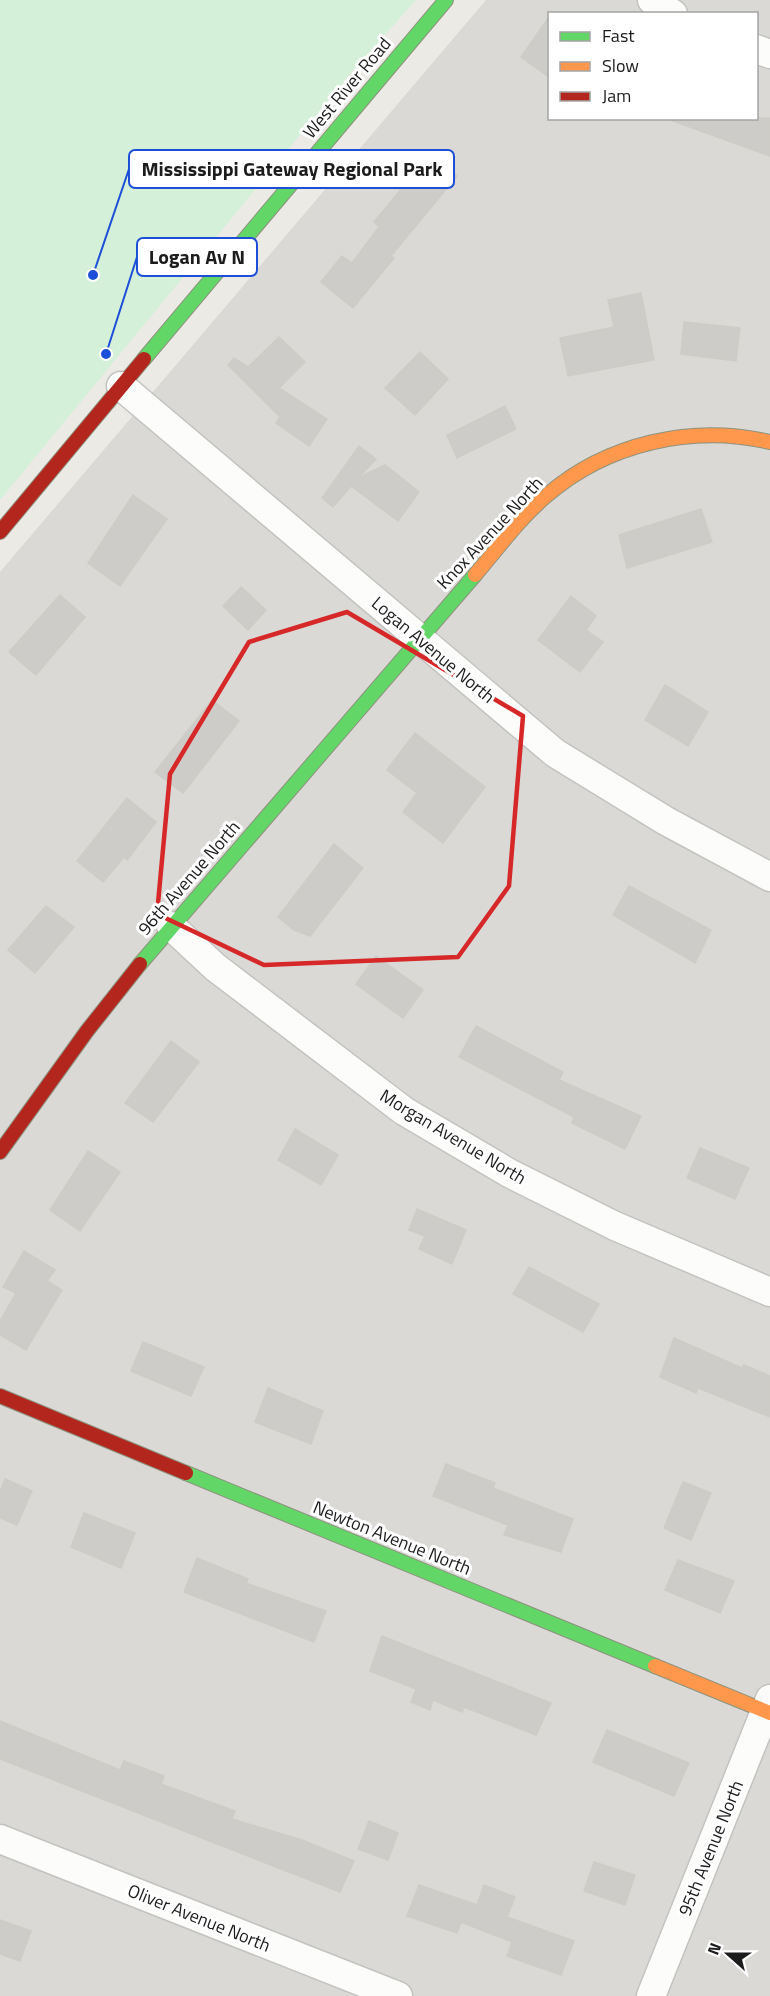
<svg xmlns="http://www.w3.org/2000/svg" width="770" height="1996" viewBox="0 0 770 1996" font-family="'Titillium Web',sans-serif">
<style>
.residential{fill:#dad9d6;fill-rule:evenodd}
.park{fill:#d4f0d9}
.building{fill:#cdccc8;stroke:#ceccc6;stroke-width:1.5}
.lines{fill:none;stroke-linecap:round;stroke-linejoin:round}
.street-casing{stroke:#c3c3c1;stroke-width:31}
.fast-casing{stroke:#8e937f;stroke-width:16}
.slow-casing{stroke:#8e937f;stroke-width:16}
.jam-casing{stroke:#8e937f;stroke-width:16}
.street{stroke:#fcfcfb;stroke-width:28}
.fast{stroke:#63d668;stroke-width:14}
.slow{stroke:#ff974d;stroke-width:14}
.jam{stroke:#b3261e;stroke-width:14}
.marked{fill:none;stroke:#d62828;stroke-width:4.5;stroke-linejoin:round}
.labels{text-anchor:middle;stroke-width:6;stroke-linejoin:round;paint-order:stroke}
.street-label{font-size:18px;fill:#1c1c1c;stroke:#fff}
.leader{fill:none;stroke:#1d4ed8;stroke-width:2}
.callout-dot{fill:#1d4ed8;stroke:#fff;stroke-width:2}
.callout{fill:#fff;stroke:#1d4ed8;stroke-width:2}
.callout-label{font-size:20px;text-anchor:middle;font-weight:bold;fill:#1c1c1c}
</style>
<rect width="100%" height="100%" fill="#ebeae5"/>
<path class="residential" d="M 486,0 L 770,0 L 770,1996 L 0,1996 L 0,572 ZM 550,14 L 756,14 L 756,118 L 550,118 Z"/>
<polygon class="park" points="0,0 416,0 355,68 0,500"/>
<g class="building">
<polygon points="549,17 549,77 521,57"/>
<polygon points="673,118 770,118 770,156 673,121"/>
<polygon points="431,153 457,176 391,256 394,258 353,308 321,282 342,256 352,263 379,227 374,222"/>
<polygon points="641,293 654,360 568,376 560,338 614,327 608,300"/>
<polygon points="684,322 740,328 736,361 681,354"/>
<polygon points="279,337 305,362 279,388 327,419 309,446 276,423 280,417 228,365 234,358 248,367"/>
<polygon points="420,352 448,379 415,415 385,388"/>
<polygon points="505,406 516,429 457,458 447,435"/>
<polygon points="359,446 376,459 358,478 385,465 419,492 398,521 351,486 333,507 322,498"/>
<polygon points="133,495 167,519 120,586 88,563"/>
<polygon points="701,509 712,542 627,568 619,535"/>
<polygon points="241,587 266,610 248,630 223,606"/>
<polygon points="60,595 85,617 36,675 9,652"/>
<polygon points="571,596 596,616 586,630 603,642 580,672 538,640"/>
<polygon points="665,685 708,712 688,746 645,720"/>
<polygon points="212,700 239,721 183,793 155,772"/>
<polygon points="415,733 485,787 443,843 403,812 417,793 387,770"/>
<polygon points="127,798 156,822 127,860 124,857 103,882 77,861"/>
<polygon points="334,844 363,868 310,936 294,930 278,917"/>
<polygon points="629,886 711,930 695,963 613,915"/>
<polygon points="46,906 74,927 35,973 8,950"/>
<polygon points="376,956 423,990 403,1018 356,984"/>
<polygon points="476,1026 563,1072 559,1080 641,1116 625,1149 572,1123 574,1117 459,1057"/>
<polygon points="171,1041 199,1062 153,1122 125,1103"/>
<polygon points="295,1129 338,1155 321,1185 278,1160"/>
<polygon points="700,1148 749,1168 735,1199 687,1178"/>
<polygon points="88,1151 120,1172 80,1231 50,1210"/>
<polygon points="417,1209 466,1230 452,1264 419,1249 425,1236 409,1230"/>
<polygon points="24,1251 55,1270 47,1281 62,1290 26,1350 0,1335 0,1321 16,1293 3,1287"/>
<polygon points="529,1267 599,1304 583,1332 513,1294"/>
<polygon points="674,1338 742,1368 744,1365 770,1376 770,1417 698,1388 696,1393 660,1377"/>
<polygon points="143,1342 204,1367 191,1396 131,1371"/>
<polygon points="268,1388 323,1411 311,1444 255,1422"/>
<polygon points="446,1464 495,1483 493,1488 573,1519 561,1552 504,1535 508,1525 433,1496"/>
<polygon points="5,1479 32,1491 17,1525 0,1518 0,1492"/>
<polygon points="683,1482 711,1493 691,1540 664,1528"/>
<polygon points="84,1513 135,1533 121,1568 71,1547"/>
<polygon points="197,1558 248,1579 246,1583 326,1611 314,1642 184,1592"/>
<polygon points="678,1560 734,1581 720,1613 665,1590"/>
<polygon points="382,1636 551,1703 536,1735 464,1707 462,1712 433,1700 430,1710 411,1702 416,1689 370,1671"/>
<polygon points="0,1721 120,1770 124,1761 164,1776 161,1784 235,1811 232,1819 302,1840 354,1861 340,1892 0,1759"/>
<polygon points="607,1730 689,1763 674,1796 593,1762"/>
<polygon points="369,1821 398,1833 388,1860 358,1849"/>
<polygon points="594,1862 635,1875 625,1905 584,1891"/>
<polygon points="419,1885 477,1905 484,1885 515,1897 507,1917 574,1941 561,1975 507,1956 512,1942 461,1922 457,1933 407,1916"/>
<polygon points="0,1920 31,1931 20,1961 0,1954"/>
</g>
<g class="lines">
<defs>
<g id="street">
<polyline points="652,0 673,14"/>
<polyline points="756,49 770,54"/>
<polyline points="121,386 555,753 666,821 770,877"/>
<polyline points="171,926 215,967 404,1111 509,1173 615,1226 770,1292"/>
<polyline points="0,1839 398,1996"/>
<polyline points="651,1996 770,1699"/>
</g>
<g id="fast">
<polyline points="144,359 446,0"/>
<polyline points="140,964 475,575"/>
<polyline points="186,1473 655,1666"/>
</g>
<g id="slow">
<path d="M 475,575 C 498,548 519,519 546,496 C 607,443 692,424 770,442"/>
<polyline points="655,1666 770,1713"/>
</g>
<g id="jam">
<polyline points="0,532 144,359"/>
<polyline points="0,1152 87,1031 140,964"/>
<polyline points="0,1396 186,1473"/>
</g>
</defs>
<use href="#street" class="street-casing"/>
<use href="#fast" class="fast-casing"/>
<use href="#slow" class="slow-casing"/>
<use href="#jam" class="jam-casing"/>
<use href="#street" class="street"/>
<use href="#fast" class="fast"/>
<use href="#slow" class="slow"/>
<use href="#jam" class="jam"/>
</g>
<path class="marked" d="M 347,612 L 523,716 L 509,886 L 458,957 L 264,965 L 157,914 L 170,774 L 249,642 Z"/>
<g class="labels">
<g class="street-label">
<text transform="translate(347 88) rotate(-50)" y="6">West River Road</text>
<text transform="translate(490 533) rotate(-47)" y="6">Knox Avenue North</text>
<text transform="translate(433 650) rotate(40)" y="6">Logan Avenue North</text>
<text transform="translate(189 878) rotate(-49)" y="6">96th Avenue North</text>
<text transform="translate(453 1137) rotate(31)" y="6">Morgan Avenue North</text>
<text transform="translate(392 1538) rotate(22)" y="6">Newton Avenue North</text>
<text transform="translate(711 1848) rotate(-68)" y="6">95th Avenue North</text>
<text transform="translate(199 1918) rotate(22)" y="6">Oliver Avenue North</text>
</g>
</g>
<path class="leader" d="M93 275L129 169M106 354L137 257"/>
<g class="callout-dot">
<circle cx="93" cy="275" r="6"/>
<circle cx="106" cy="354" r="6"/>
</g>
<g class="callout">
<rect x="129" y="150" width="325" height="38" rx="6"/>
<rect x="137" y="238" width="120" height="38" rx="6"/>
</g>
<g class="callout-label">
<text x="292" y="176">Mississippi Gateway Regional Park</text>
<text x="197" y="264">Logan Av N</text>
</g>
<rect x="548" y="12" width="210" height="108" fill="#ffffff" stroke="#a4a4a4" stroke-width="1.5"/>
<rect x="560" y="32" width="30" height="9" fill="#63d668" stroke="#a4a4a4" stroke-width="1.5"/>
<text x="602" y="42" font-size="18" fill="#1c1c1c">Fast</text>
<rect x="560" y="62" width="30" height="9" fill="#ff974d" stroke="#a4a4a4" stroke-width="1.5"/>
<text x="602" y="72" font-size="18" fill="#1c1c1c">Slow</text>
<rect x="560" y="92" width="30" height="9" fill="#b3261e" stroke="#a4a4a4" stroke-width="1.5"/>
<text x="602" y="102" font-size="18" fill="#1c1c1c">Jam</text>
<g transform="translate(728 1954) rotate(291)" stroke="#ffffff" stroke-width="4.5" paint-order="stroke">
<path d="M0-4.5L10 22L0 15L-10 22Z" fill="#1c1c1c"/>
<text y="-9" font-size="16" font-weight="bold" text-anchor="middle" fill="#1c1c1c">N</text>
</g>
</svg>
